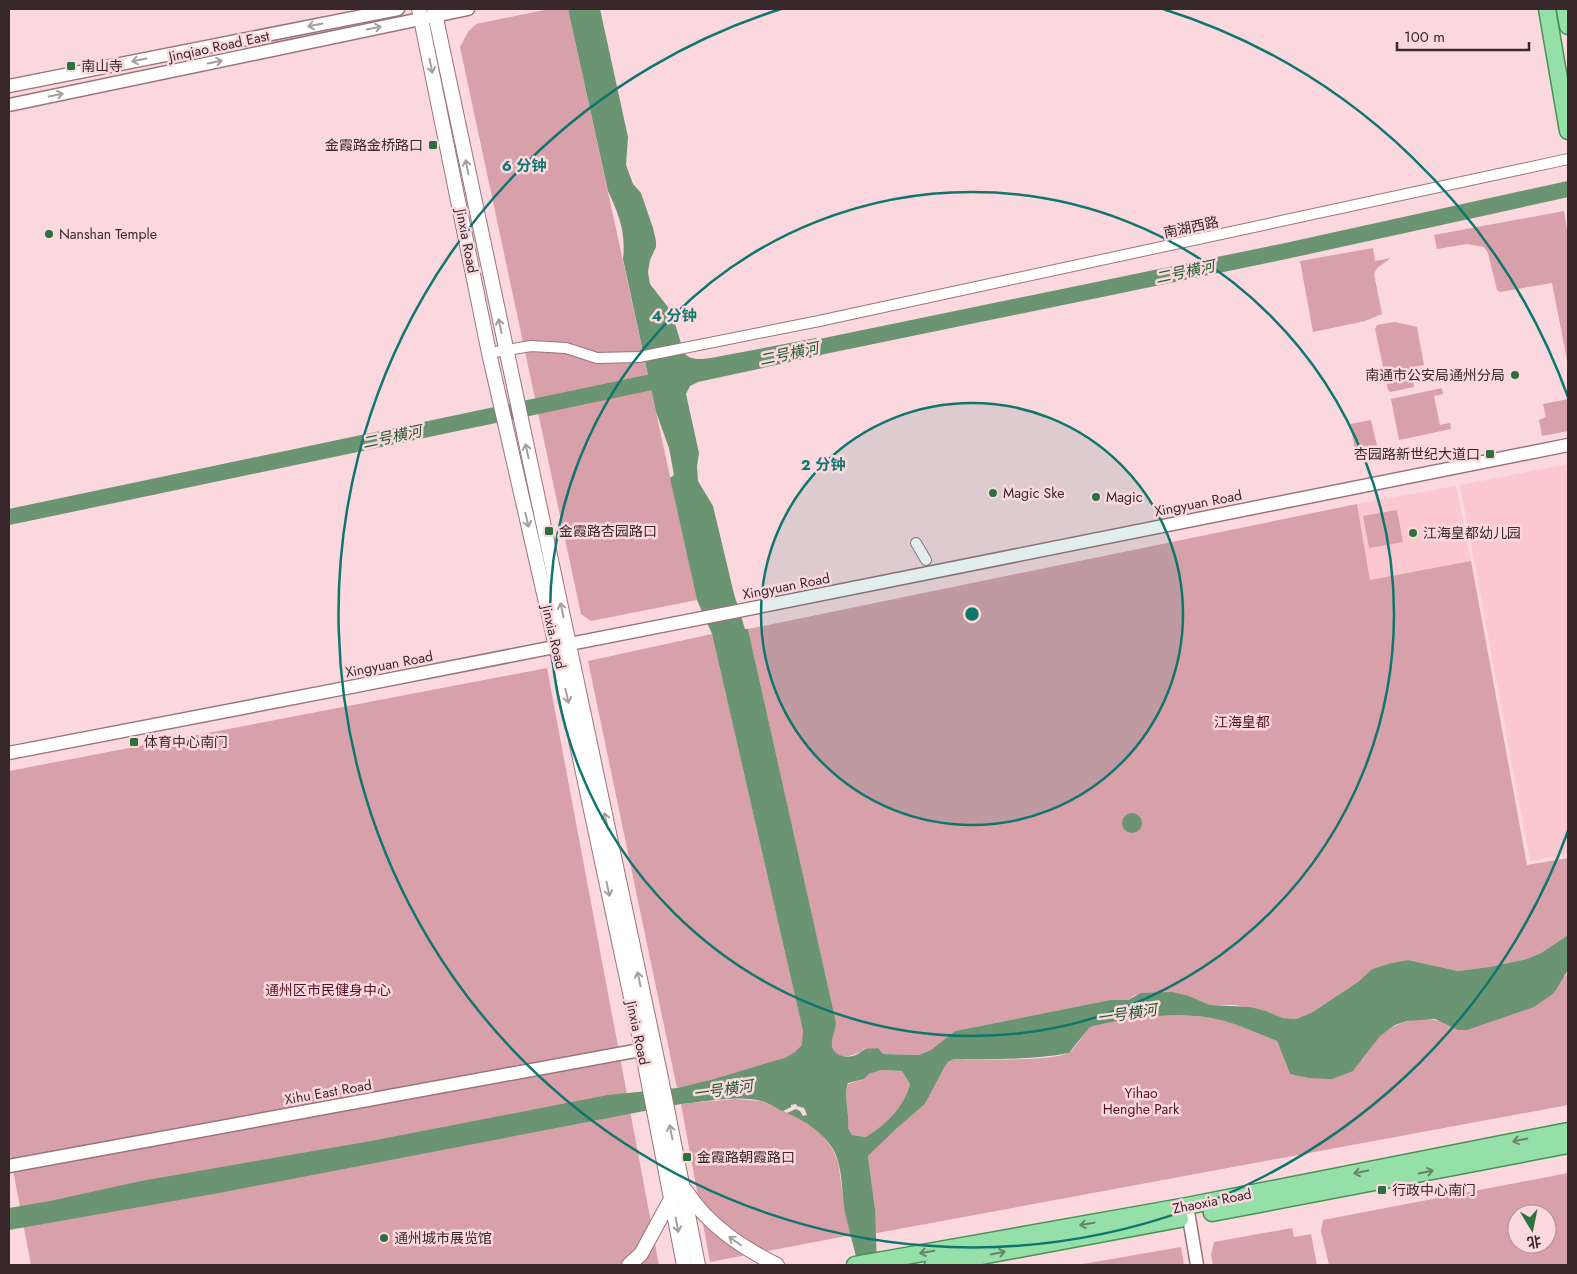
<svg xmlns="http://www.w3.org/2000/svg" width="1577" height="1274" viewBox="0 0 1577 1274" font-family="Jost,'Noto Sans SC',sans-serif">
<style>
.built{fill:#fcc8d0}
.green{fill:#d8a0a9;fill-rule:evenodd}
.water{fill:#6b9472;fill-rule:evenodd}
.pier{fill:#fbd8de}
.lines{fill:none;stroke-linecap:round;stroke-linejoin:round}
.river{stroke:#6b9472;stroke-width:16}
.minor-casing{stroke:#9b747b;stroke-width:12}
.tertiary-casing{stroke:#9b747b;stroke-width:15}
.secondary-casing{stroke:#9b747b;stroke-width:16}
.primary-casing{stroke:#469157;stroke-width:19}
.minor{stroke:#fff;stroke-width:10}
.tertiary{stroke:#fff;stroke-width:12}
.secondary{stroke:#fff;stroke-width:14}
.primary{stroke:#95dfa9;stroke-width:16}
.oneway{stroke:#a59ea0}
.oneway2{stroke:#66846a}
.ring{fill:none;stroke:#0f766e;stroke-width:2.5}
.poi-dot{fill:#2b713d;stroke:#fbd8de;stroke-width:2}
.labels{text-anchor:middle;stroke-width:5;stroke-linejoin:round;paint-order:stroke}
.street-label{font-size:14px;fill:#38282b;stroke:#fbd8de}
.poi-label{font-size:14px;fill:#38282b;stroke:#fbd8de;text-anchor:start}
.park-label{font-size:14px;fill:#520f23;stroke:#fbd8de}
.water-label{font-size:15px;font-style:italic;fill:#1c5c2e;stroke:#fbd8de}
.centre{fill:#0f766e;stroke:#fbd8de;stroke-width:2.5}
.ring-label{font-size:15px;text-anchor:middle;font-weight:bold;fill:#0f766e;stroke:#fbd8de;stroke-width:5;stroke-linejoin:round;paint-order:stroke}
</style>
<rect width="100%" height="100%" fill="#fbd8de"/>
<g class="built">
<polygon points="1568,464 1568,854 1530,861 1460,485"/>
<polygon points="1456,486 1471,561 1370,580 1357,504"/>
</g>
<g class="green">
<polygon points="549,9 568,9 697,600 591,621 581,614 460,47 468,32 476,24"/>
<polygon points="1564,211 1568,236 1568,365 1552,283 1500,292 1497,290 1488,253 1484,247 1467,244 1437,249 1434,235"/>
<polygon points="1373,248 1375,261 1391,258 1377,268 1374,274 1382,314 1365,321 1313,332 1300,261"/>
<polygon points="1395,322 1417,327 1424,365 1410,368 1414,387 1390,392 1388,390 1375,329 1377,325"/>
<polygon points="1442,388 1443,394 1434,396 1440,425 1450,423 1451,429 1399,440 1391,399"/>
<polygon points="1568,399 1568,431 1542,436 1539,420 1546,417 1543,404"/>
<polygon points="1371,420 1379,454 1357,459 1350,424"/>
<path d="M 1357,504 L 1370,580 L 1471,561 L 1527,865 L 1568,858 L 1568,935 L 1541,953 L 1527,959 L 1489,967 L 1458,971 L 1408,960 L 1391,963 L 1372,969 L 1358,982 L 1311,1013 L 1296,1019 L 1283,1018 L 1266,1011 L 1235,1005 L 1210,1005 L 1189,996 L 1135,995 L 1128,1000 L 1110,1000 L 955,1031 L 931,1050 L 919,1055 L 883,1054 L 864,1049 C 856,1056 834,1063 832,1045 C 831,1038 836,1030 836,1022 L 748,629 Z"/>
<polygon points="1397,510 1403,542 1369,548 1363,516"/>
<path d="M 712,634 L 803,1031 C 803,1035 804,1042 802,1046 C 793,1062 698,1083 677,1088 L 588,661 Z"/>
<polygon points="547,668 659,1265 31,1265 9,1149 9,771"/>
<path d="M 1568,970 L 1568,1105 L 877,1233 L 874,1231 L 875,1209 L 868,1156 L 896,1129 L 925,1104 L 944,1068 L 948,1062 L 954,1059 C 974,1059 1057,1062 1070,1052 C 1079,1045 1083,1032 1092,1026 C 1128,1018 1176,1011 1211,1018 C 1234,1022 1256,1033 1277,1041 L 1290,1074 L 1362,1060 C 1368,1052 1374,1041 1381,1035 C 1399,1020 1424,1015 1445,1023 L 1566,976 Z"/>
<path d="M 881,1070 L 902,1071 L 910,1084 C 903,1109 886,1124 866,1137 L 852,1135 L 848,1128 C 850,1113 843,1099 848,1084 L 864,1079 L 869,1074 Z"/>
<polygon points="735,1099 760,1101 772,1105 802,1120 820,1132 833,1150 838,1162 846,1216 852,1235 710,1262 681,1104"/>
<path d="M 1568,1173 L 1568,1265 L 1329,1265 L 1321,1231 L 1323,1220 ZM 1517,1214 L 1547,1214 L 1547,1244 L 1517,1244 Z"/>
<polygon points="1292,1228 1294,1237 1311,1234 1317,1265 1213,1265 1211,1255 1214,1242"/>
<polygon points="1181,1247 1184,1265 1077,1265"/>
</g>
<g class="water">
<path d="M 568,9 L 600,9 L 628,137 L 626,165 L 633,184 L 641,193 L 653,228 L 656,241 L 656,247 L 650,260 L 648,272 L 650,284 L 671,311 L 684,353 C 691,361 701,359 711,358 L 816,338 L 825,346 L 822,355 L 698,382 L 690,386 L 686,394 L 699,453 L 697,466 L 698,481 L 713,506 L 734,594 L 745,629 L 748,629 L 836,1022 C 836,1030 831,1039 832,1046 C 834,1056 847,1059 856,1055 C 859,1054 862,1050 866,1049 C 870,1048 874,1049 878,1048 L 883,1054 L 919,1055 L 931,1050 L 955,1031 L 1110,1000 L 1128,1000 L 1141,993 L 1172,992 L 1189,996 L 1210,1005 L 1250,1007 L 1266,1011 L 1283,1018 L 1296,1019 L 1311,1013 L 1358,982 L 1372,969 L 1391,963 L 1408,960 L 1458,971 L 1489,967 L 1527,959 L 1541,953 L 1568,935 L 1568,970 L 1554,993 L 1534,1007 L 1467,1030 L 1458,1030 L 1435,1019 L 1407,1021 L 1395,1025 L 1380,1036 L 1353,1071 L 1332,1079 L 1309,1078 L 1290,1074 L 1277,1041 C 1256,1033 1234,1022 1211,1018 C 1176,1011 1128,1018 1093,1026 L 1089,1028 L 1069,1053 C 1031,1060 993,1059 954,1059 L 948,1062 L 944,1068 L 925,1104 L 896,1129 L 868,1156 L 875,1209 L 877,1265 L 858,1265 C 854,1248 850,1233 846,1217 C 841,1195 844,1169 833,1149 C 822,1132 807,1122 789,1114 C 779,1110 771,1104 761,1101 C 736,1095 706,1102 681,1104 L 219,1193 L 9,1230 L 9,1208 L 50,1201 L 141,1181 L 371,1141 L 608,1095 L 677,1088 L 714,1079 L 784,1058 L 795,1052 L 802,1045 L 803,1031 L 712,634 L 697,600 L 670,478 L 674,475 L 669,448 L 656,412 L 623,259 C 626,232 619,215 608,191 ZM 881,1070 L 902,1071 L 910,1084 C 903,1109 886,1124 866,1137 L 852,1135 L 848,1128 C 850,1113 843,1098 848,1083 L 864,1079 L 869,1074 Z"/>
<circle cx="1132" cy="823" r="10"/>
</g>
<polygon class="pier" points="796,1104 797,1106 804,1108 807,1115 803,1116 800,1111 796,1109 787,1113 783,1111 791,1107 791,1105"/>
<g class="lines">
<g class="river">
<polyline points="805,350 1281,252 1568,189"/>
<polyline points="9,517 671,378"/>
</g>
<defs>
<g id="minor">
<polyline points="489,353 531,346 566,348 597,358 639,357 819,321 1568,159"/>
<polyline points="916,543 926,560"/>
</g>
<g id="tertiary">
<polyline points="9,86 398,9"/>
<polyline points="9,105 468,9"/>
<polyline points="9,753 356,686 743,610 1568,445"/>
<polyline points="9,1166 651,1048"/>
<polyline points="1187,1206 1197,1265"/>
</g>
<g id="secondary">
<polyline points="419,9 489,353 556,646 642,1049 684,1265"/>
<polyline points="434,9 661,1078 698,1265"/>
<path d="M 686,1191 C 708,1225 741,1247 777,1265"/>
<polyline points="629,1265 641,1254 672,1197"/>
</g>
<g id="primary">
<polyline points="1547,9 1568,131"/>
<polyline points="1565,9 1568,26"/>
<polyline points="1212,1213 1568,1145"/>
<polyline points="855,1265 1187,1206 1568,1131"/>
<polyline points="933,1265 1180,1219"/>
</g>
</defs>
<use href="#minor" class="minor-casing"/>
<use href="#tertiary" class="tertiary-casing"/>
<use href="#secondary" class="secondary-casing"/>
<use href="#primary" class="primary-casing"/>
<use href="#minor" class="minor"/>
<use href="#tertiary" class="tertiary"/>
<use href="#secondary" class="secondary"/>
<use href="#primary" class="primary"/>
</g>
<defs><path id="oneway-shaft" d="M-6 0H5M1.5-3L5.5 0L1.5 3" fill="none" stroke-width="1.6" stroke-linecap="round" stroke-linejoin="round" transform="scale(1.25)"/></defs>
<g class="oneway">
<use href="#oneway-shaft" transform="translate(315 25) rotate(169)"/>
<use href="#oneway-shaft" transform="translate(374 28) rotate(-12)"/>
<use href="#oneway-shaft" transform="translate(139 60) rotate(169)"/>
<use href="#oneway-shaft" transform="translate(215 62) rotate(-12)"/>
<use href="#oneway-shaft" transform="translate(431 66) rotate(78)"/>
<use href="#oneway-shaft" transform="translate(56 95) rotate(-12)"/>
<use href="#oneway-shaft" transform="translate(467 167) rotate(-101)"/>
<use href="#oneway-shaft" transform="translate(500 326) rotate(-102)"/>
<use href="#oneway-shaft" transform="translate(527 451) rotate(-102)"/>
<use href="#oneway-shaft" transform="translate(527 520) rotate(77)"/>
<use href="#oneway-shaft" transform="translate(562 610) rotate(-102)"/>
<use href="#oneway-shaft" transform="translate(567 696) rotate(78)"/>
<use href="#oneway-shaft" transform="translate(606 820) rotate(-102)"/>
<use href="#oneway-shaft" transform="translate(608 889) rotate(78)"/>
<use href="#oneway-shaft" transform="translate(639 979) rotate(-102)"/>
<use href="#oneway-shaft" transform="translate(671 1132) rotate(-101)"/>
<use href="#oneway-shaft" transform="translate(677 1225) rotate(80)"/>
<use href="#oneway-shaft" transform="translate(735 1241) rotate(-145)"/>
</g>
<g class="oneway2">
<use href="#oneway-shaft" transform="translate(1520 1140) rotate(169)"/>
<use href="#oneway-shaft" transform="translate(1361 1172) rotate(169)"/>
<use href="#oneway-shaft" transform="translate(1426 1172) rotate(-11)"/>
<use href="#oneway-shaft" transform="translate(1087 1224) rotate(170)"/>
<use href="#oneway-shaft" transform="translate(927 1252) rotate(170)"/>
<use href="#oneway-shaft" transform="translate(998 1253) rotate(-11)"/>
</g>
<circle cx="972" cy="614" r="211" fill="#0f766e" fill-opacity=".12"/>
<g class="ring">
<circle cx="972" cy="614" r="211"/>
<circle cx="972" cy="614" r="422"/>
<path d="M1568 831A634 634 0 1 1 781 9M1163 9A634 634 0 0 1 1568 397"/>
</g>
<g class="poi-dot">
<rect x="66" y="61" width="10" height="10" rx="2.5"/>
<rect x="428" y="140" width="10" height="10" rx="2.5"/>
<circle cx="49" cy="234" r="5"/>
<circle cx="1515" cy="375" r="5"/>
<rect x="1485" y="449" width="10" height="10" rx="2.5"/>
<circle cx="993" cy="493" r="5"/>
<circle cx="1096" cy="497" r="5"/>
<rect x="544" y="526" width="10" height="10" rx="2.5"/>
<circle cx="1413" cy="533" r="5"/>
<rect x="129" y="737" width="10" height="10" rx="2.5"/>
<rect x="682" y="1152" width="10" height="10" rx="2.5"/>
<rect x="1377" y="1185" width="10" height="10" rx="2.5"/>
<circle cx="384" cy="1238" r="5"/>
</g>
<g class="labels">
<g class="street-label">
<text transform="translate(219 46) rotate(-12)" y="5">Jinqiao Road East</text>
<text transform="translate(1191 227) rotate(-12)" y="5">南湖西路</text>
<text transform="translate(467 241) rotate(79)" y="5">Jinxia Road</text>
<text transform="translate(1198 503) rotate(-11)" y="5">Xingyuan Road</text>
<text transform="translate(786 586) rotate(-11)" y="5">Xingyuan Road</text>
<text transform="translate(554 637) rotate(77)" y="5">Jinxia Road</text>
<text transform="translate(389 664) rotate(-11)" y="5">Xingyuan Road</text>
<text transform="translate(638 1033) rotate(78)" y="5">Jinxia Road</text>
<text transform="translate(328 1092) rotate(-10)" y="5">Xihu East Road</text>
<text transform="translate(1212 1201) rotate(-11)" y="5">Zhaoxia Road</text>
</g>
<g class="poi-label">
<text x="81" y="71">南山寺</text>
<text x="423" y="150" text-anchor="end">金霞路金桥路口</text>
<text x="59" y="239">Nanshan Temple</text>
<text x="1505" y="380" text-anchor="end">南通市公安局通州分局</text>
<text x="1480" y="459" text-anchor="end">杏园路新世纪大道口</text>
<text x="1003" y="498">Magic Ske</text>
<text x="1106" y="502">Magic</text>
<text x="559" y="536">金霞路杏园路口</text>
<text x="1423" y="538">江海皇都幼儿园</text>
<text x="144" y="747">体育中心南门</text>
<text x="697" y="1162">金霞路朝霞路口</text>
<text x="1392" y="1195">行政中心南门</text>
<text x="394" y="1243">通州城市展览馆</text>
</g>
<g class="park-label">
<text x="1242" y="727">江海皇都</text>
<text x="328" y="995">通州区市民健身中心</text>
<text x="1141" y="1098">Yihao<tspan x="1141" dy="16">Henghe Park</tspan></text>
</g>
<g class="water-label">
<text transform="translate(1185 272) rotate(-12)" y="5">二号横河</text>
<text transform="translate(789 354) rotate(-12)" y="5">二号横河</text>
<text transform="translate(392 437) rotate(-12)" y="5">二号横河</text>
<text transform="translate(1127 1014) rotate(-8)" y="5">一号横河</text>
<text transform="translate(723 1090) rotate(-8)" y="5">一号横河</text>
</g>
</g>
<circle cx="972" cy="614" r="8" class="centre"/>
<g class="ring-label">
<text x="524" y="171">6 分钟</text>
<text x="674" y="321">4 分钟</text>
<text x="823" y="470">2 分钟</text>
</g>
<rect width="1577" height="1274" fill="none" stroke="#38282b" stroke-width="20"/>
<g transform="translate(1532 1229) rotate(170)"><circle r="24" fill="#fbd8de" stroke="#ad9296"/>
<path d="M0-4L9 19L0 12L-9 19Z" fill="#2b713d"/>
<text y="-8" font-size="14" font-weight="bold" text-anchor="middle" fill="#38282b">北</text>
</g>
<path d="M1397 42v8h132v-8" fill="none" stroke="#38282b" stroke-width="2.5"/>
<text x="1404" y="42" font-size="15" fill="#38282b" stroke="#fbd8de" stroke-width="4" paint-order="stroke">100 m</text>
</svg>
